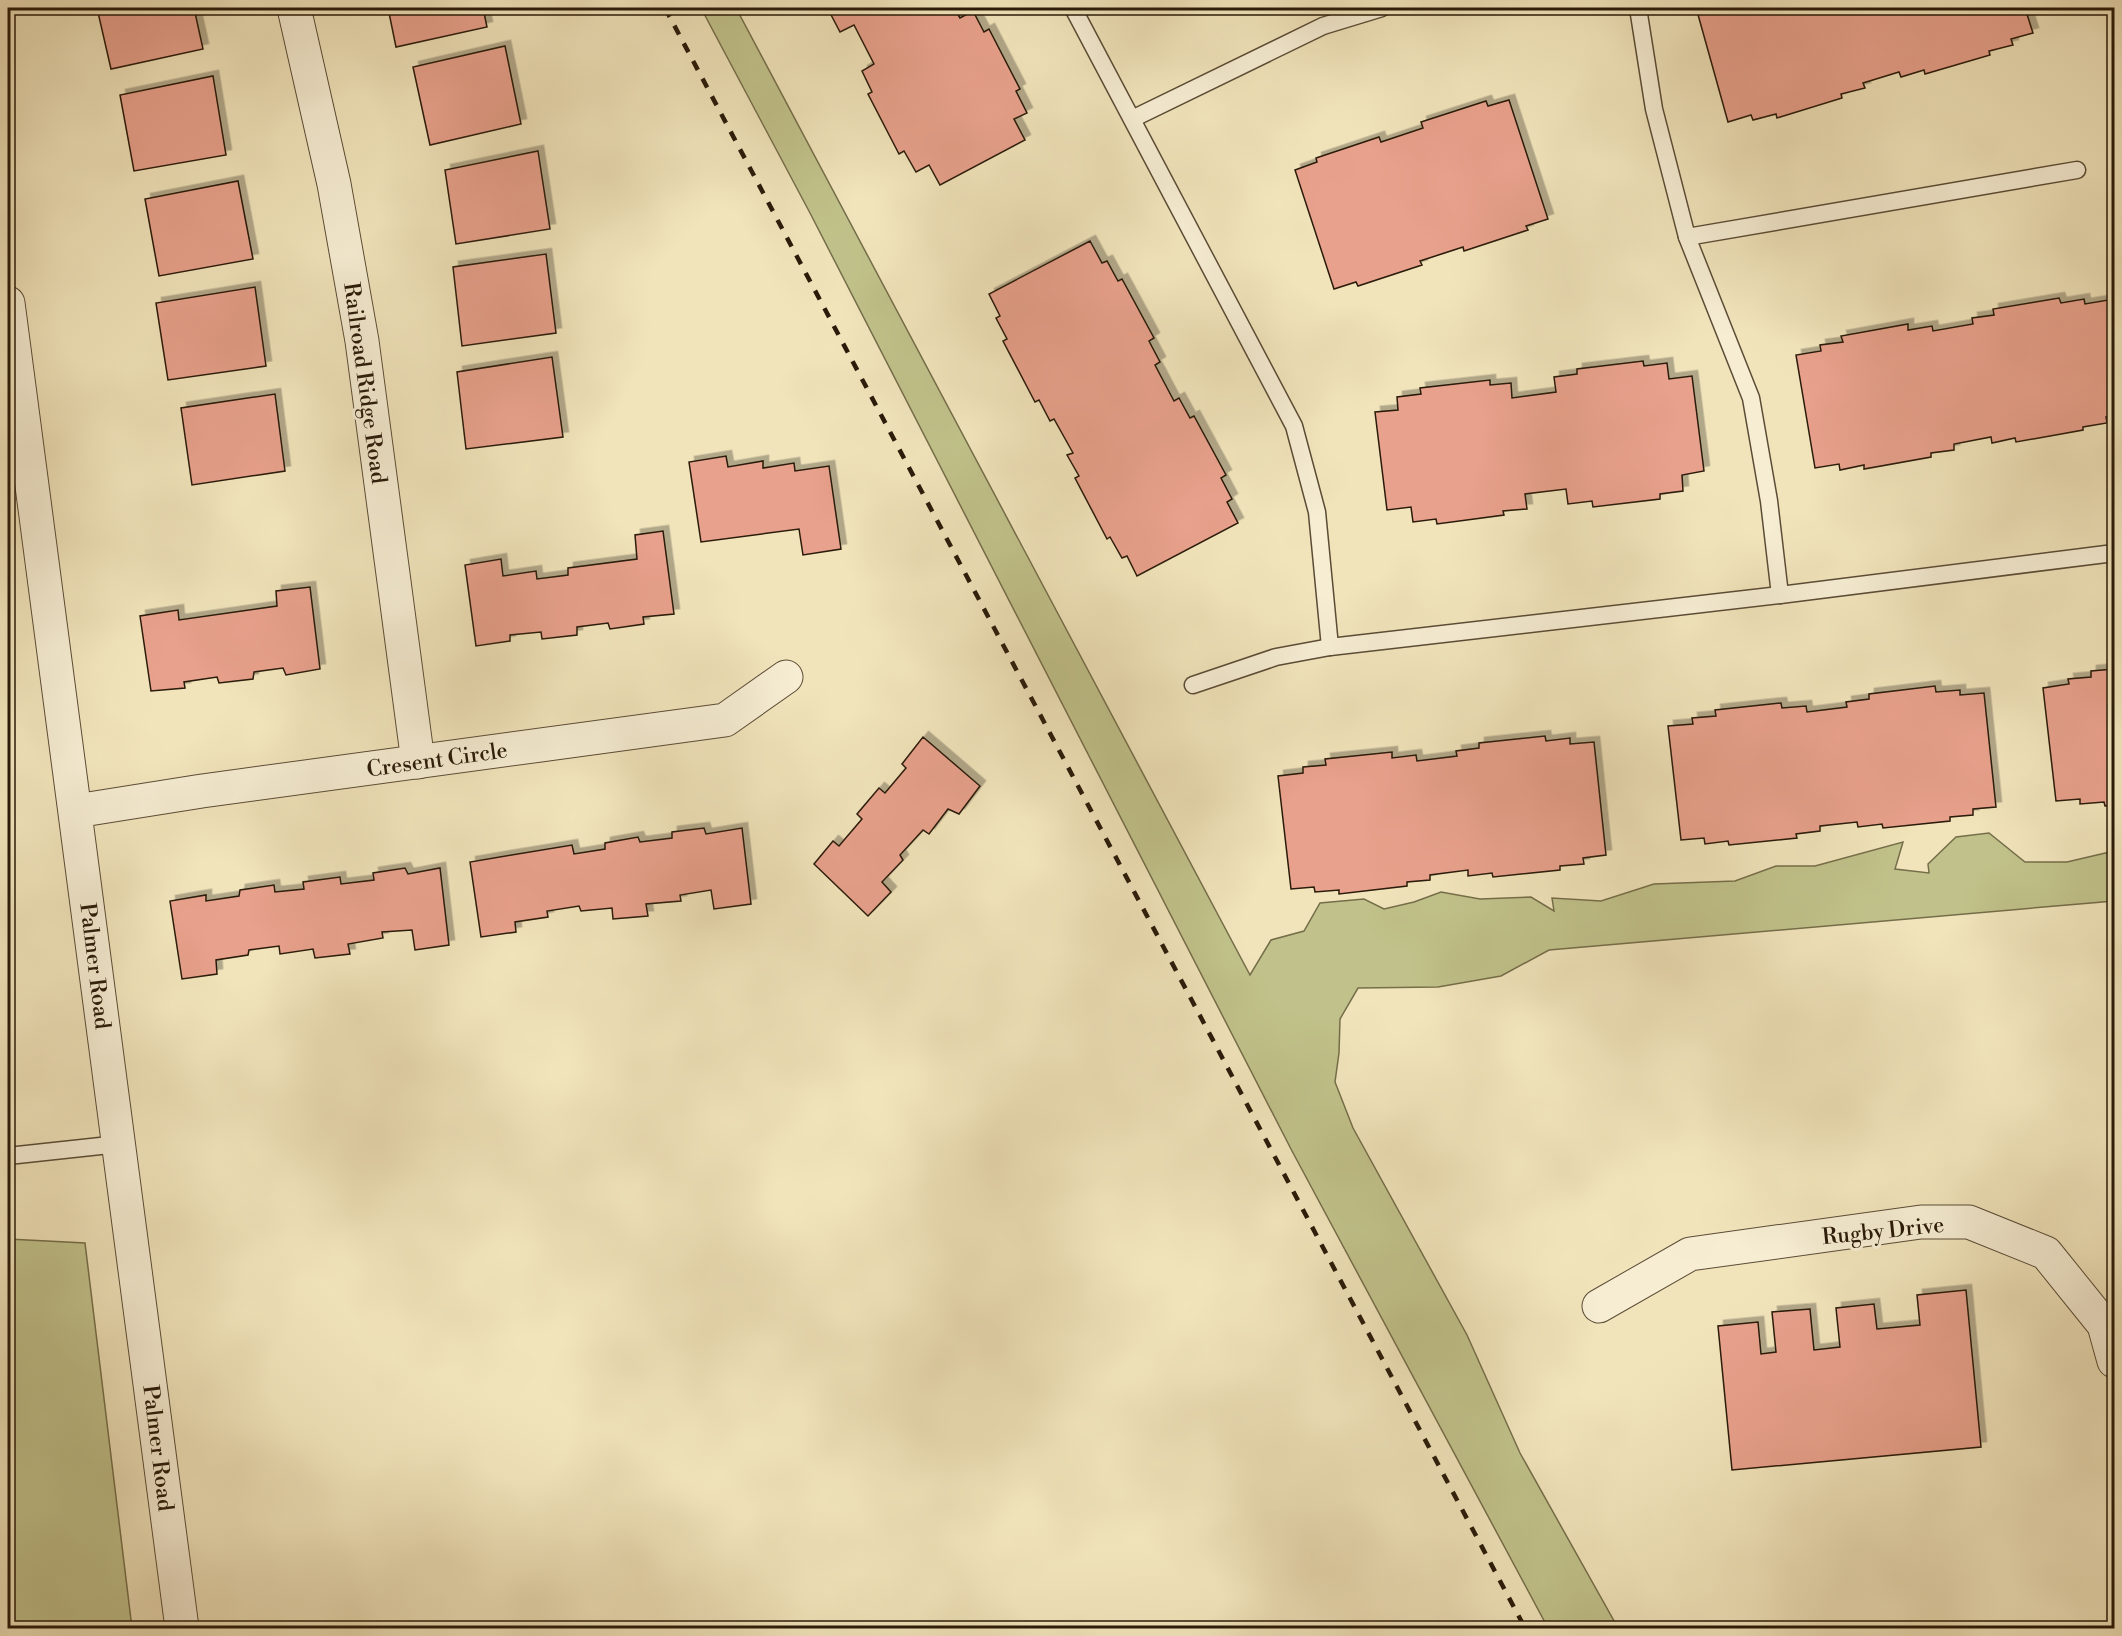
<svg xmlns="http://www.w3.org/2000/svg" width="2122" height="1636" viewBox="0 0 2122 1636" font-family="'Libre Bodoni',serif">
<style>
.green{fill:#c1c28b;stroke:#756e4a;stroke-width:1.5}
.building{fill:#e8a18c;stroke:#291a09;stroke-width:1.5;filter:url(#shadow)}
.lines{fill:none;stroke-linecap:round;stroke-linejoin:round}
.service-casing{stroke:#5b4c36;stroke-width:19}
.minor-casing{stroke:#5b4c36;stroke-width:35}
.tertiary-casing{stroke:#5b4c36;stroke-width:35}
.service{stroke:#f6edd3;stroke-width:16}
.minor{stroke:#f6edd3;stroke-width:33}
.tertiary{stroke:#f6edd3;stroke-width:33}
.rail{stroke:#291a09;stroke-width:4.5;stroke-dasharray:10 10;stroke-linecap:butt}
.labels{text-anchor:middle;stroke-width:6;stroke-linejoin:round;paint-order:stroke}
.street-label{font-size:22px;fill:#291a09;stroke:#f6edd3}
</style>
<defs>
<filter id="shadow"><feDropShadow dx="5.5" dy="-5.5" stdDeviation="0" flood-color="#0004"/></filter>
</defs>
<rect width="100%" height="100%" fill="#f1e4bb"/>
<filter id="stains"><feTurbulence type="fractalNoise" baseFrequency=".00333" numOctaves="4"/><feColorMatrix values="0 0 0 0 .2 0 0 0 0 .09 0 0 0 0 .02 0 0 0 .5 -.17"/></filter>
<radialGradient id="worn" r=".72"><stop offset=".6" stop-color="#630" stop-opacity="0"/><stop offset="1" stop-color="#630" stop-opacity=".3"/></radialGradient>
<g class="green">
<polygon points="701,8 736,8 1250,975 1271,940 1304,931 1320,903 1364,899 1384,909 1414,902 1441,892 1480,899 1531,897 1554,911 1552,898 1601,901 1654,884 1735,881 1776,866 1815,866 1903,842 1895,869 1929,873 1928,864 1956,837 1989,833 2025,862 2067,862 2114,851 2114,901 1549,950 1501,976 1438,987 1358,988 1340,1019 1339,1053 1335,1082 1353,1128 1467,1335 1520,1453 1618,1628 1548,1628 1292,1151 810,213"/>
<polygon points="8,1239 85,1243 132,1628 8,1628"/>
</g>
<g class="building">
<polygon points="97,8 194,8 203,49 111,69"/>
<polygon points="388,8 483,8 487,27 396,47"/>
<polygon points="822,8 954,8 960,18 973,11 984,32 989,29 1020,89 1016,91 1027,113 1014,119 1025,140 940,185 929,165 916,172 904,151 899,154 868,94 872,92 862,71 874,64 854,25 840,32 829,11 825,13"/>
<polygon points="1710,8 2025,8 2033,33 2011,39 2013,45 1989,51 1990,55 1925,74 1924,70 1901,77 1899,72 1863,83 1865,88 1841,94 1842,98 1777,118 1776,114 1753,120 1751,115 1728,122 1697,11"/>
<polygon points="505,46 521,124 430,145 413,67"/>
<polygon points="213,76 226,155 134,171 120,95"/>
<polygon points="1509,100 1548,219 1526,226 1528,230 1464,251 1463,247 1420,261 1422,265 1358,286 1356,282 1334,289 1295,170 1317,162 1316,158 1379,137 1381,142 1423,128 1421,122 1486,101 1488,106"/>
<polygon points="538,151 550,229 456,244 445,170"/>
<polygon points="238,181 253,259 159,276 145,199"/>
<polygon points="1090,241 1102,263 1107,261 1118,281 1122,279 1154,338 1149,341 1160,362 1155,365 1174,401 1179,398 1190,418 1194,416 1226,475 1221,478 1232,499 1227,502 1238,523 1137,576 1127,556 1122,558 1110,537 1107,539 1075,478 1079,476 1067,455 1073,453 1054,419 1050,421 1039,400 1035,402 1003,341 1007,339 996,318 1000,316 989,294"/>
<polygon points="546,254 556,333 462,346 453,267"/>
<polygon points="255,287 266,366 168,380 156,303"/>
<polygon points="2059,298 2061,303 2084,299 2085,304 2108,300 2114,337 2114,416 2106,417 2107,423 2083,427 2083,430 2016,442 2015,438 1992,443 1991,437 1954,444 1954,450 1931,453 1931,457 1864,469 1864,465 1840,470 1839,464 1815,468 1796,355 1821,351 1820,345 1843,342 1841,336 1908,324 1908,330 1932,326 1933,331 1973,324 1972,318 1994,315 1993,309"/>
<polygon points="552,357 563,437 466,449 457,372"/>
<polygon points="1643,361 1644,366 1667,363 1669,379 1692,376 1704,471 1682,475 1683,491 1660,494 1660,499 1593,507 1592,501 1568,504 1566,489 1525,494 1527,509 1503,511 1504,515 1437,524 1436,519 1413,522 1411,507 1387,510 1375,412 1398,410 1397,397 1421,394 1420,388 1490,380 1490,385 1511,383 1512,398 1556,392 1554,377 1577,374 1577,369"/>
<polygon points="275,394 285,471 192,485 181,408"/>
<polygon points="726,456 728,467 763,461 763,468 794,463 795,471 829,466 841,549 803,555 799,529 701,542 689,462"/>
<polygon points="663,531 674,614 643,617 644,624 610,629 608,623 577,627 577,635 542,639 541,632 510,635 510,641 476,646 465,565 501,559 503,576 536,571 537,579 568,575 568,568 637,559 635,535"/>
<polygon points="310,587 320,669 286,675 283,668 254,672 253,679 219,683 217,677 184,682 185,688 151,691 140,616 178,610 179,620 277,606 276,591"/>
<polygon points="2114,669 2114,805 2105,806 2104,802 2080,804 2080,799 2056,801 2043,688 2069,684 2068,679 2091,677 2091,671"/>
<polygon points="1935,686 1936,692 1960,690 1960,695 1984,693 1996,807 1973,809 1973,815 1950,817 1950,821 1883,828 1882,824 1858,827 1857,822 1820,826 1820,831 1796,834 1797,838 1729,845 1728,841 1705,844 1704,838 1681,840 1668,726 1693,724 1692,718 1716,716 1715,710 1781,703 1782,708 1806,706 1807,712 1847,707 1846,702 1869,699 1869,694"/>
<polygon points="1545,736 1546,741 1570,738 1570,744 1594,742 1606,855 1583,858 1584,864 1560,866 1560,870 1493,877 1492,873 1468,876 1468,870 1430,875 1430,880 1407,882 1407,886 1339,894 1339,890 1315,892 1314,887 1291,889 1278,776 1303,773 1303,767 1326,765 1325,759 1392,752 1392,758 1416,755 1417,761 1457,756 1456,751 1479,748 1479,743"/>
<polygon points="923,737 980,786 959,814 948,809 929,834 923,830 900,855 903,860 882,882 891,892 868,916 814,864 833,841 839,846 862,819 857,814 879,788 885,793 906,768 902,764"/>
<polygon points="704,828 706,834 742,828 751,904 714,909 711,890 680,895 681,901 646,904 648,916 613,919 612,908 581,911 579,906 547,911 548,917 515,922 516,932 481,937 470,862 572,845 574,854 605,849 605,843 638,837 640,842 672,838 672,832"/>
<polygon points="405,868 408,874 440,868 449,945 415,950 412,930 382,932 383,938 348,944 350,954 315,958 313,949 280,954 279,946 249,950 248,955 216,960 217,974 182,979 170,901 206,895 206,901 239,896 240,890 274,885 275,892 304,889 303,882 340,877 341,884 374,880 373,873"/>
<polygon points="1966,1290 1981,1447 1732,1470 1718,1326 1758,1322 1761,1354 1776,1352 1772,1312 1810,1309 1814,1350 1840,1347 1836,1308 1874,1304 1877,1329 1920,1325 1917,1295"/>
</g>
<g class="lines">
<defs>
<g id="service">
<polyline points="1073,8 1294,426 1317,512 1330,647"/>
<polyline points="1638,8 1654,109 1687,237 1751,398 1769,501 1780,595"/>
<polyline points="1132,119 1323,26 1382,8"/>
<polyline points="1687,237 2077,170"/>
<polyline points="1193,685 1276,657 1330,647 1780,595 2114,553"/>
<polyline points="8,1156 119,1144"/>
</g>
<g id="minor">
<polyline points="294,8 334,184 362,341 418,762"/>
<polyline points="76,811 202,791 725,720 786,677"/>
<polyline points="1599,1306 1690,1254 1921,1222 1969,1222 2046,1253 2104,1325 2114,1361"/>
</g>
<polyline id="tertiary" points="8,303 182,1628"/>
</defs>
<use href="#service" class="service-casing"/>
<use href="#minor" class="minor-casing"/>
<use href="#tertiary" class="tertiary-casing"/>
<use href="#service" class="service"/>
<use href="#minor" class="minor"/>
<use href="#tertiary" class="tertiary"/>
<polyline class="rail" points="665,8 1525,1628"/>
</g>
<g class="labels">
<g class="street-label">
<text transform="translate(366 383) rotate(82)" y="8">Railroad Ridge Road</text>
<text transform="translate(437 759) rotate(-8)" y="8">Cresent Circle</text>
<text transform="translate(96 966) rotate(83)" y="8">Palmer Road</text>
<text transform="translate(1883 1230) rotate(-6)" y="8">Rugby Drive</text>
<text transform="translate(159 1448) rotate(83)" y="8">Palmer Road</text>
</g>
</g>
<rect width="2122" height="1636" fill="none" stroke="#f1e4bb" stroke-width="30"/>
<rect x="9" y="9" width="2104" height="1618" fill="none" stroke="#291a09" stroke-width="3"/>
<rect x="15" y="15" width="2092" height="1606" fill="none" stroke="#291a09" stroke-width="1.5"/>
<rect width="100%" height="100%" filter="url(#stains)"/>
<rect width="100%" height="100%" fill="url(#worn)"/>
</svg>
